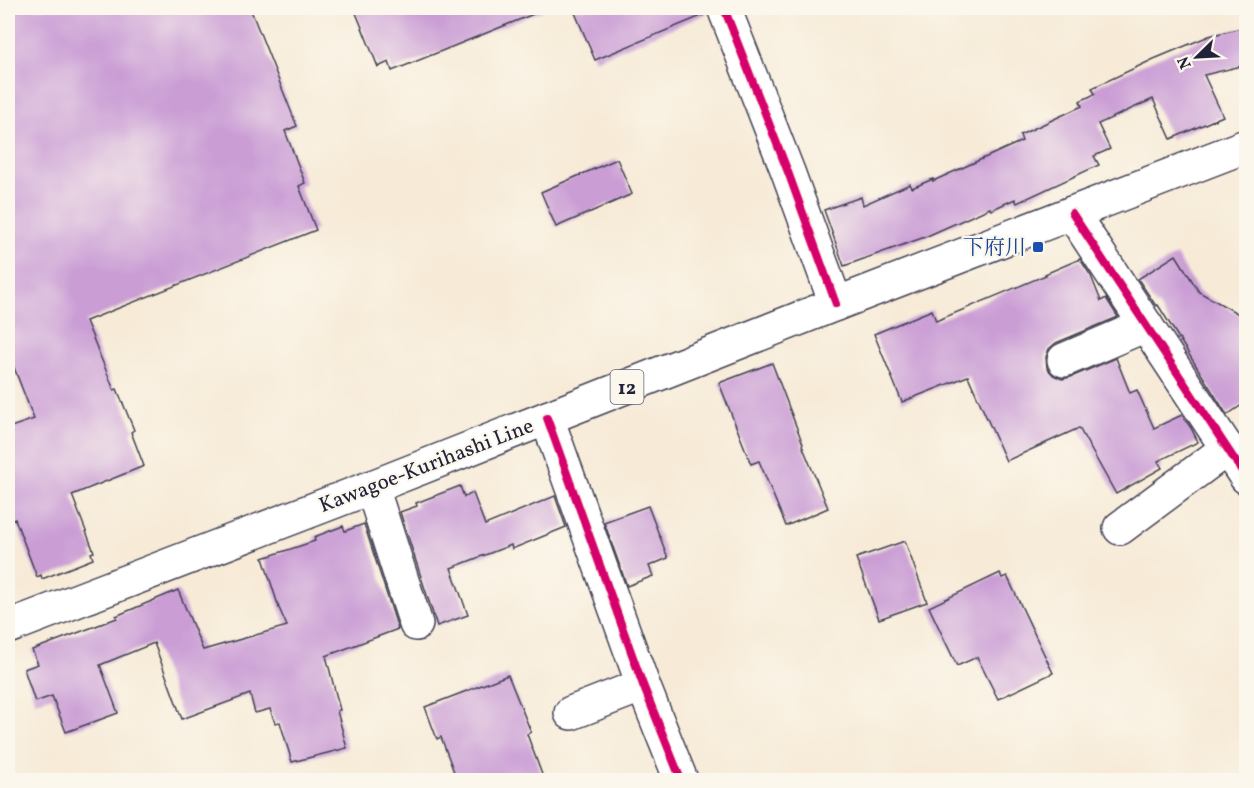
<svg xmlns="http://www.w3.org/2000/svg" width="1254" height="788" viewBox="0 0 1254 788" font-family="Vollkorn,'Noto Serif JP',serif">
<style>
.building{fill:#ca9ed5}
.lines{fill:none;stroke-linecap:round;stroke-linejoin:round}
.minor-casing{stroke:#424053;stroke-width:36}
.major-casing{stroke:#424053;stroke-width:36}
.minor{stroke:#fff;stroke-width:33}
.major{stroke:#fff;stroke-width:33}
.cycleway-casing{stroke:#fbf7ec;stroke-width:11}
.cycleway{stroke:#d6006c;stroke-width:8}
.transit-dot{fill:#1a4fb4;stroke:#fbf7ec;stroke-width:2}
.labels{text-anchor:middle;stroke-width:4.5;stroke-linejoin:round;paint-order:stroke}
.shield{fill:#fbf7ec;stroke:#636270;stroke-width:1.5}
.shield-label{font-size:20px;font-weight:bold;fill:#22223b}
.transit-label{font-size:21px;fill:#164399;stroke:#fbf7ec;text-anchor:end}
.street-label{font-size:21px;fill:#22223b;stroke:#fbf7ec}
</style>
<rect width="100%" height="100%" fill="#fbf7ec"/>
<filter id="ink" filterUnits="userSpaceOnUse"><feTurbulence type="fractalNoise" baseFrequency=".0167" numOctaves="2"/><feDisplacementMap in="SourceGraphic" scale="12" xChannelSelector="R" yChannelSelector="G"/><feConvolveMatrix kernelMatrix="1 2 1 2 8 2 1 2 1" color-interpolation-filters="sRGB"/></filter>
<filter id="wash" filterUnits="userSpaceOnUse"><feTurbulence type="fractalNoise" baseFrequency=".008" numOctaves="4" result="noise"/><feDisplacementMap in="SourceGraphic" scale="24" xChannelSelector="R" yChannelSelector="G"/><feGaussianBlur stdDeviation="1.35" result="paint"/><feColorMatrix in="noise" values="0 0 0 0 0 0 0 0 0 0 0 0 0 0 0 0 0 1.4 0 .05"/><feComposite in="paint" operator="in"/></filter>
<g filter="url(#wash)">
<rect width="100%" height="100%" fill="#f7ebd8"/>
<g id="blocks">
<g class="building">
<polygon points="8,8 250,8 297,126 285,131 305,183 299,186 316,230 86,321 114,390 117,389 134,430 131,432 144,466 72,495 94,552 91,553 93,559 42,579 41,575 37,577 15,519 8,522 8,428 34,419 8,352"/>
<polygon points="354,8 546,8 546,9 392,71 389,62 378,67"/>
<polygon points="573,8 706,8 706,14 595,60"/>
<polygon points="1246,27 1246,65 1204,75 1223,116 1171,139 1153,99 1098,124 1110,149 1094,156 1099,165 1017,203 1015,199 991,210 990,208 925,237 844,266 824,210 861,197 863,205 910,184 912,188 933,179 933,181 1022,141 1020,135 1082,106 1080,101 1095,94 1092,88 1154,59 1209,36"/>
<polygon points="617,159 632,194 556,227 541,192"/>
<polygon points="1176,255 1199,292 1246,318 1246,402 1227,415 1158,305 1156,306 1138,279"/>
<polygon points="1080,259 1091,276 1101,301 1106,298 1118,317 1056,343 1049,349 1046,357 1047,368 1053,375 1062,379 1071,377 1116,358 1130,393 1137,390 1154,428 1182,415 1191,428 1198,442 1158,461 1162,468 1116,494 1079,428 1006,461 968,376 902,402 874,334 932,310 936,321 1046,275 1045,274"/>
<polygon points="772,363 803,444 802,445 828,508 786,526 759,461 751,464 719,383"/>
<polygon points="460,486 464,497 473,493 485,525 555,496 566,527 512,549 511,545 451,568 468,615 437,626 400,512 417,506 416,503"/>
<polygon points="648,506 668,558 649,566 653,576 627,586 604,522"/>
<polygon points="364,524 398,629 326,656 340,710 337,711 347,748 292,762 280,722 275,723 270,709 255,713 250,694 182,719 154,643 100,665 118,713 66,732 52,696 35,702 24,669 38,664 32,650 117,618 116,616 178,590 203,650 287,626 279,608 263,558 315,541 314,537 343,526 345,531"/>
<polygon points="905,541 927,602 879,619 856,558"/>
<polygon points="1000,573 1002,578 1007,576 1053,673 998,699 977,657 957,666 929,607"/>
<polygon points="508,675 531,732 527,734 544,780 457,780 441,737 437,739 425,707"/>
</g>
</g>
</g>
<g filter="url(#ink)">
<use href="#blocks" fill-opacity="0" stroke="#424053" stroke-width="1.5"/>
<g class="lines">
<defs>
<g id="minor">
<polyline points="724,8 788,172 836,304"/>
<polyline points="1072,213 1246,477"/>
<polyline points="1064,360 1146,325"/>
<polyline points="547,418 643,685 681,780"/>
<polyline points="372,487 416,624"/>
<polyline points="1120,528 1228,448"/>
<polyline points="571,713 643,685"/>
</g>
<polyline id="major" points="8,627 372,487 836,304 1246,146"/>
</defs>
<use href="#minor" class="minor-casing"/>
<use href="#major" class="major-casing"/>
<use href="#minor" class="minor"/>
<use href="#major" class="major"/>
<defs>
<g id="cycleway">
<polyline points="724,8 788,172 836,304"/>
<polyline points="1072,213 1246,477"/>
<polyline points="547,418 643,685 681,780"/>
</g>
</defs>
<use href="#cycleway" class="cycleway-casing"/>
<use href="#cycleway" class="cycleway"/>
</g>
</g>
<rect class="transit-dot" x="1032" y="241" width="12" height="12" rx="3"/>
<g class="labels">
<rect class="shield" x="610.5" y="370" width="33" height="34" rx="4.5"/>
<g class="shield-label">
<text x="627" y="394">12</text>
</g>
<g class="transit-label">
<text x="1026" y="254">下府川</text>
</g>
<g class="street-label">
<text transform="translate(426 465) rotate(-21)" y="7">Kawagoe-Kurihashi Line</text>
</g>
</g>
<rect width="1254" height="788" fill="none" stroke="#fbf7ec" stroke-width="30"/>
<g transform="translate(1197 57) rotate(246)" stroke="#fbf7ec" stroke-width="4.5" paint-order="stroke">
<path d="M0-4.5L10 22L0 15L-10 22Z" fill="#22223b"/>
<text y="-9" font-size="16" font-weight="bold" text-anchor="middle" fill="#22223b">N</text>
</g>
</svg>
